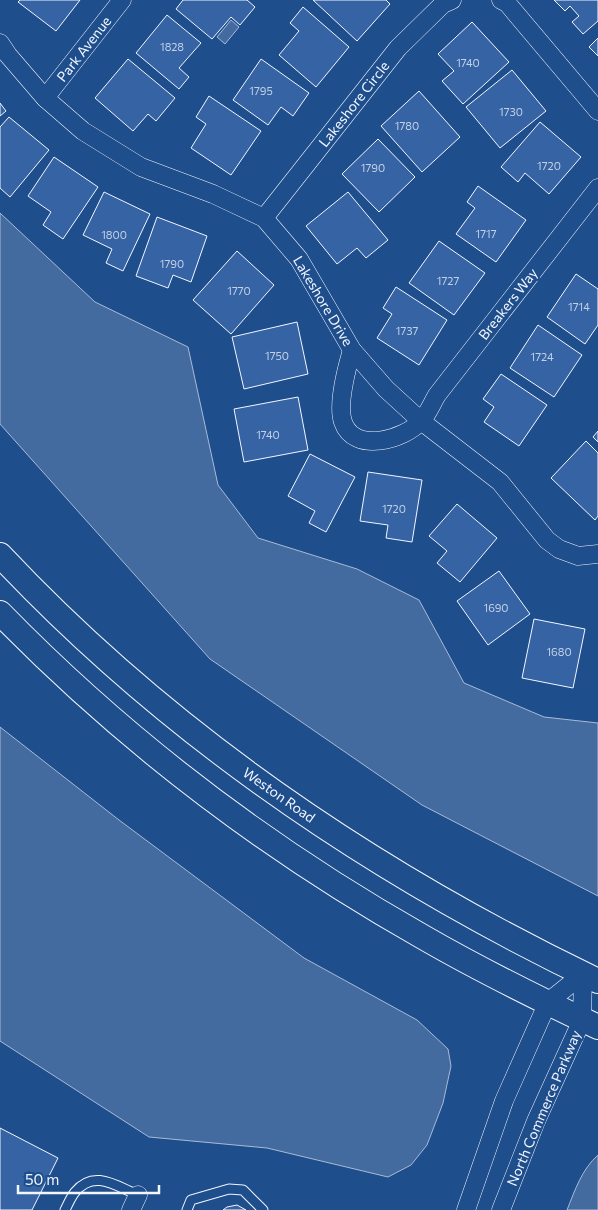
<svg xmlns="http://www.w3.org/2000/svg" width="598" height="1210" viewBox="0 0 598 1210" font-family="Commissioner,sans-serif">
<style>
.water{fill:#446ba0;stroke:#a8bbd7}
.building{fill:#3563a3;stroke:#f2f6ff}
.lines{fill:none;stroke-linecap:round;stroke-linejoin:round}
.lane-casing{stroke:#f2f6ff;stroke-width:11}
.street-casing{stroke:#f2f6ff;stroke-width:19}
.secondary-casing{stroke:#f2f6ff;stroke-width:26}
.lane{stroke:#1f4e8c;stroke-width:9}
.street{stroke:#1f4e8c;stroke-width:18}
.secondary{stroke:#1f4e8c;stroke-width:24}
.labels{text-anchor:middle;stroke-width:4;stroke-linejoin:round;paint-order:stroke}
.number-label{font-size:11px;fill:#c3d1e8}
.street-label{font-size:14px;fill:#f2f6ff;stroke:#1f4e8c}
</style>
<rect width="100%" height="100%" fill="#1f4e8c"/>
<g class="water">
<polygon points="231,20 239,27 225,44 217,37"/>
<polygon points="0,213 95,302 188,347 218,485 258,538 357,569 419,600 464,683 544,717 598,723 598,896 422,805 210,659 0,424"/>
<polygon points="0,727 119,820 304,958 417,1020 448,1049 451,1066 443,1103 427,1145 411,1165 388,1177 267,1148 149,1137 0,1041"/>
<path d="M 598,1155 L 598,1210 L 567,1210 C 575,1190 582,1169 598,1155 Z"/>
</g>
<g class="building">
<polygon points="20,0 80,0 56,31 18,2"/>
<polygon points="183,0 247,0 255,7 240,25 231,17 212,39 176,9"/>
<polygon points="313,0 386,0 390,4 357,41"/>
<polygon points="554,0 598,0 598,21 583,34 572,22 579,16 570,6 565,11"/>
<polygon points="303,7 349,47 316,87 279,55 299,31 290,23"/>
<polygon points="167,15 201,43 179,68 189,77 179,89 136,53"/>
<polygon points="472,22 509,62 463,104 442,81 454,71 438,54"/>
<polygon points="598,38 598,56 589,47"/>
<polygon points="128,59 175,98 156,121 148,114 133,131 95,98"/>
<polygon points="261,59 309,93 293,116 281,107 268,125 233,100"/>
<polygon points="512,70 546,111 500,148 466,107"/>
<polygon points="419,91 460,137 422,172 381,126"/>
<polygon points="209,96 261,131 231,175 191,148 206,124 196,117"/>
<polygon points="0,103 6,111 0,116"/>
<polygon points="9,117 49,150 10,197 0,188 0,127"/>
<polygon points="540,122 581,157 549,194 525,173 518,182 501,167"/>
<polygon points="378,139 415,177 379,212 342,174"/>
<polygon points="54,157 98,187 63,239 43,225 51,212 28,196"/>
<polygon points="478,186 526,220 496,262 456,234 475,208 467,202"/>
<polygon points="104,192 150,214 123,271 106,263 112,249 83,235"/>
<polygon points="348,192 388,240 366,258 357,248 337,264 306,226"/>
<polygon points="157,217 207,236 191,282 173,275 168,288 136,276"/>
<polygon points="439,241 485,273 454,315 409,283"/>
<polygon points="237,251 274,285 231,334 193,300"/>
<polygon points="576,274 598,289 598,325 585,344 547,317"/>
<polygon points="396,287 447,320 419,365 377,338 392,314 383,308"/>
<polygon points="297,322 308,374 244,389 232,337"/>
<polygon points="538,325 582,355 554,397 510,368"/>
<polygon points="501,374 547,405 519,446 484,422 494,407 483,399"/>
<polygon points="298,397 308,450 244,462 234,409"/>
<polygon points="598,431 598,442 593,437"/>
<polygon points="586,441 598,453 598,516 595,520 551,478"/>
<polygon points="310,454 355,477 326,532 309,523 315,511 288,496"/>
<polygon points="368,472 422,480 412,542 386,538 388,525 360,521"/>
<polygon points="457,504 497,538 460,582 437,563 447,551 429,536"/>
<polygon points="499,571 530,614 488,645 457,601"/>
<polygon points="534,619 585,629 573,688 522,678"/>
<polygon points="0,1128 58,1158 32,1210 0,1210"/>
<polygon points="237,1205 246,1210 223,1210 227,1207"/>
</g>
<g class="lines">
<defs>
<g id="lane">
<path d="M 65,1210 C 68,1204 71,1197 75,1192 C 94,1169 116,1186 138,1195"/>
<polyline points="187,1210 191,1200 229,1189 243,1190 263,1210"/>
</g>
<g id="street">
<polyline points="501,0 507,3 598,111"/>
<polyline points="0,43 8,55 45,98 83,131 141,167 213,194 264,218 299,259 352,350 386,389 421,421 500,482 547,540 559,549 578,556 598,554"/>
<polyline points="45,98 122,0"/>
<polyline points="264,218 398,48 443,4 452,0"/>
<path d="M 352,350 C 347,367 337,405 343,422 C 354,454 404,440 421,421 C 428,414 432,403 437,395 L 598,188"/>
<polyline points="131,1210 138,1195"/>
<polyline points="466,1210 504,1101 548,1002 583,974"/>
<polyline points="501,1210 536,1121 582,1020 583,974"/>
</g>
<g id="secondary">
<path d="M 0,555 C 170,736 375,874 598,981"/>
<path d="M 0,613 C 124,740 269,850 423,937 C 480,970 539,999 598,1027"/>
</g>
</defs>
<use href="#lane" class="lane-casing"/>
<use href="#street" class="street-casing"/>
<use href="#secondary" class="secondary-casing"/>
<use href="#lane" class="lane"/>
<use href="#street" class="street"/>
<use href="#secondary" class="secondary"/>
</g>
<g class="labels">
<g class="number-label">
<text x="172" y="51">1828</text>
<text x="468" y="67">1740</text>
<text x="261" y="95">1795</text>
<text x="511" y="116">1730</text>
<text x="407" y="130">1780</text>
<text x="549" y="170">1720</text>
<text x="373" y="172">1790</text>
<text x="486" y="238">1717</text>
<text x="114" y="239">1800</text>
<text x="172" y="268">1790</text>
<text x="448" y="285">1727</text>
<text x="239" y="295">1770</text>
<text x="579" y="311">1714</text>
<text x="407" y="335">1737</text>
<text x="277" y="360">1750</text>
<text x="542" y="361">1724</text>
<text x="268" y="439">1740</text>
<text x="394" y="513">1720</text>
<text x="496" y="612">1690</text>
<text x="559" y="656">1680</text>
</g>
<g class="street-label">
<text transform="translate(84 49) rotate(-52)" y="5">Park Avenue</text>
<text transform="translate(354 104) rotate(-52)" y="5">Lakeshore Circle</text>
<text transform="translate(323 301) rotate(59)" y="5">Lakeshore Drive</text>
<text transform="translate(508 304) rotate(-52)" y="5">Breakers Way</text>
<text transform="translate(279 795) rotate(35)" y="5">Weston Road</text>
<text transform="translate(544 1108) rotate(-67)" y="5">North Commerce Parkway</text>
</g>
</g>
<path d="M18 1185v8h141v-8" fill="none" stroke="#f2f6ff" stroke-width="2.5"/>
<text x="25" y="1185" font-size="15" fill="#f2f6ff" stroke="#1f4e8c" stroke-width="4" paint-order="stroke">50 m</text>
</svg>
